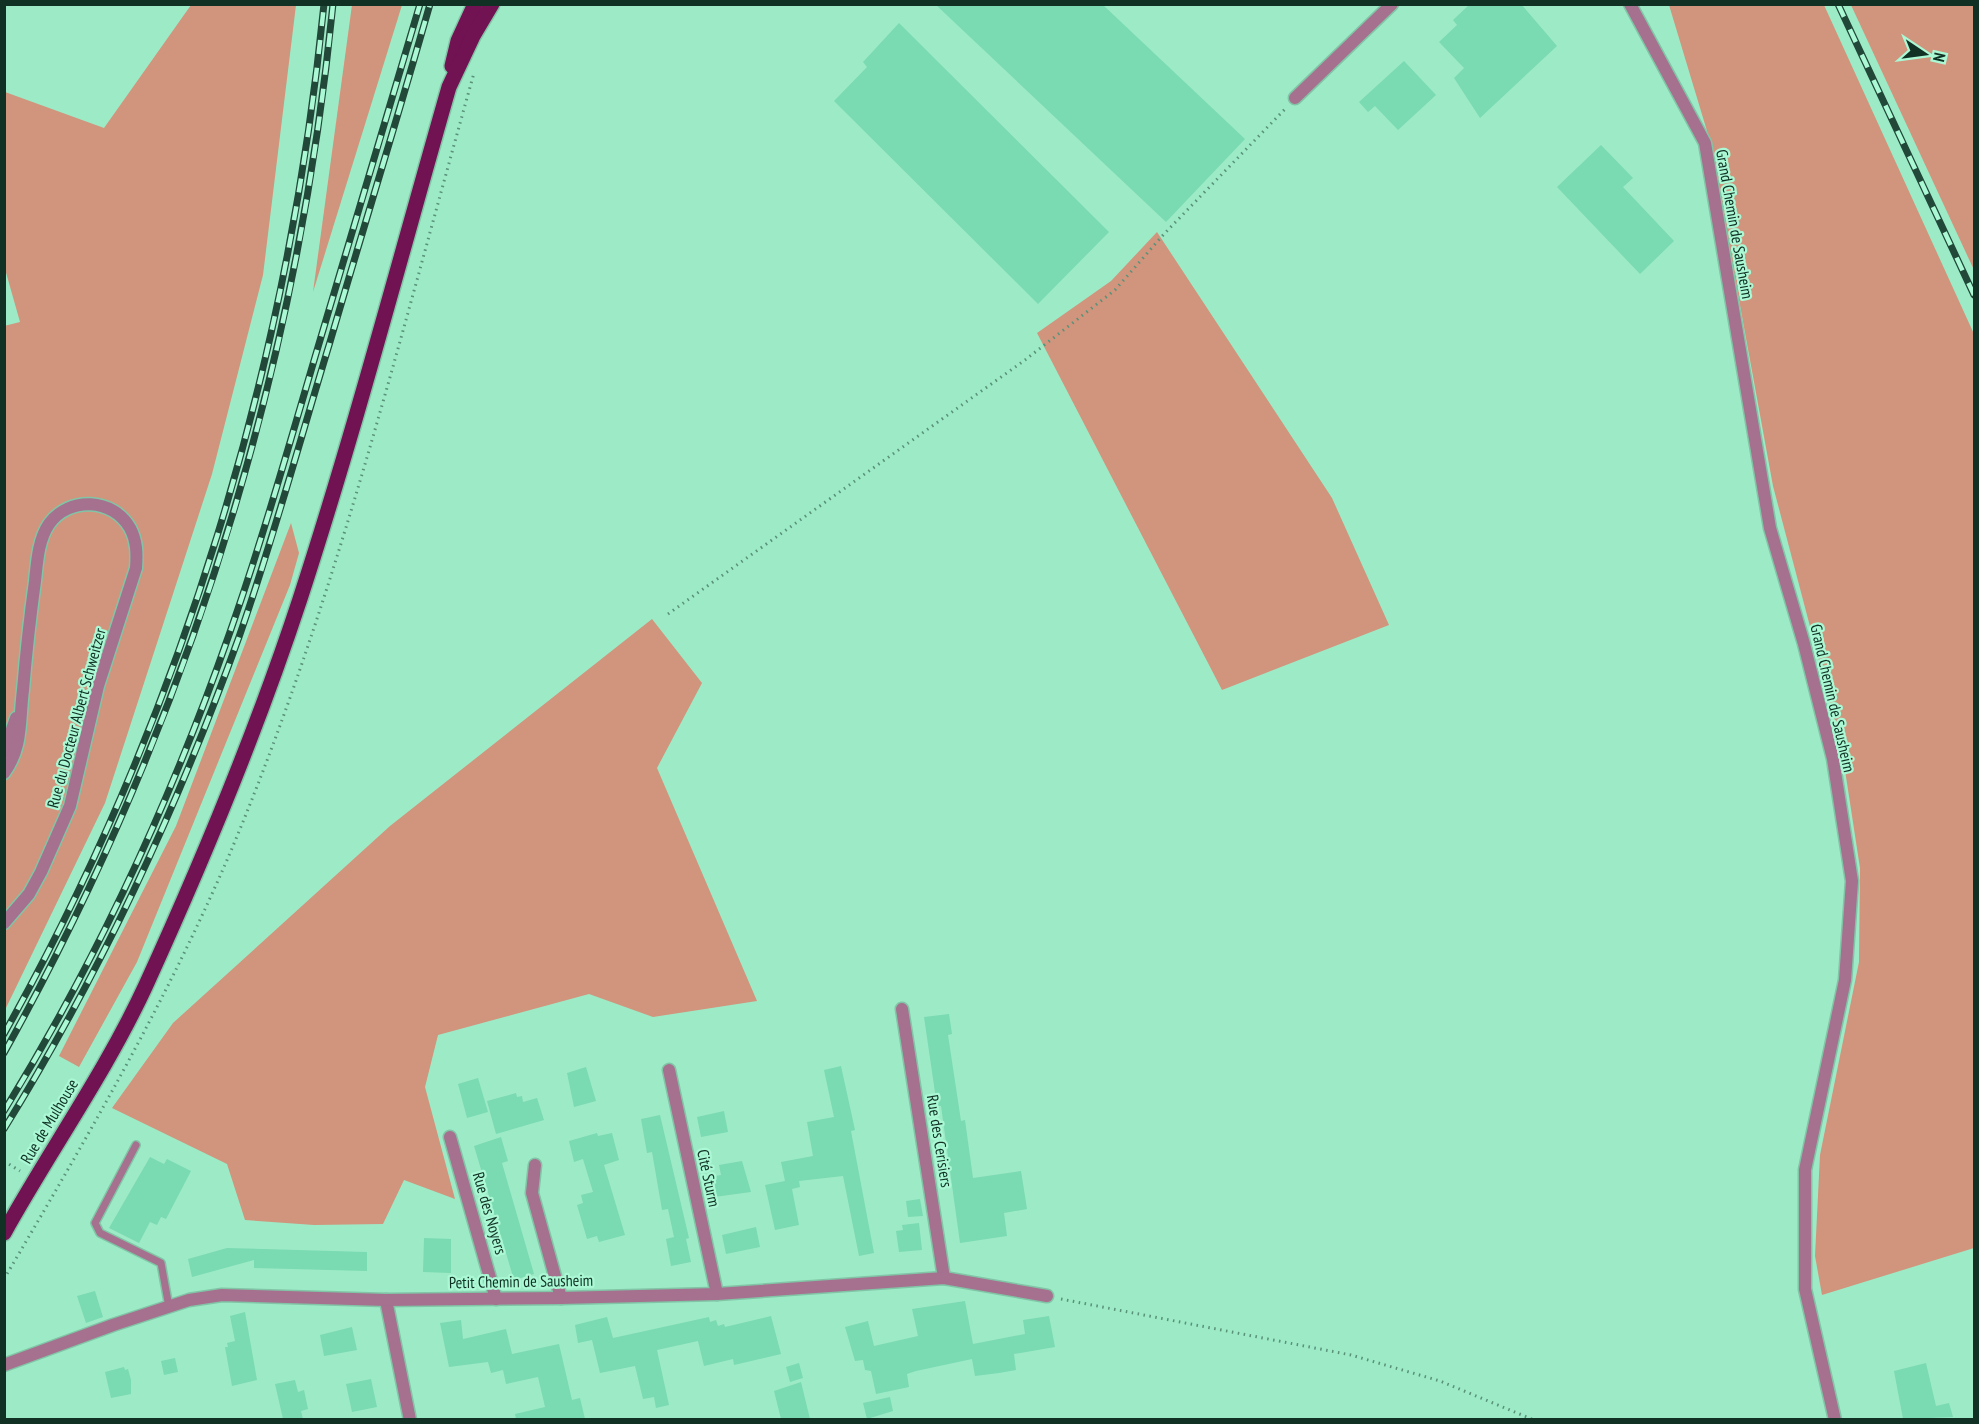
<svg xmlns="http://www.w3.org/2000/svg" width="1979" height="1424" viewBox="0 0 1979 1424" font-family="'PT Sans Narrow',sans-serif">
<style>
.green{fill:#d0957c}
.building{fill:#7adab1}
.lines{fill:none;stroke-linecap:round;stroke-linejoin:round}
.service-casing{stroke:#81c5a6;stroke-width:10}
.minor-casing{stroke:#81c5a6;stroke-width:15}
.primary-casing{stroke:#81c5a6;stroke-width:18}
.path{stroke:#599179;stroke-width:3;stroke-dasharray:1.5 4.5;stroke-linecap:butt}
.service{stroke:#a5718f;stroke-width:7}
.minor{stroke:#a5718f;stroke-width:12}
.primary{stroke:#711253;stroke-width:15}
.rail-casing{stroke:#214838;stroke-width:7}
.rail{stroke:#aaf8d4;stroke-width:4.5;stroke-dasharray:14;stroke-linecap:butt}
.labels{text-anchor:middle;stroke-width:4.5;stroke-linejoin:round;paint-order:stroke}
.street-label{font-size:16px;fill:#103124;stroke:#aaf8d4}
</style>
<rect width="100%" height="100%" fill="#9deac7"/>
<g class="green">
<polygon points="191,5 296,5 263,275 212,474 105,803 5,1010 4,326 20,322 5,269 5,92 104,128"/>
<polygon points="352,5 402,5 313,292"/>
<polygon points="1669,5 1824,5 1974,334 1974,1248 1822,1295 1815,1256 1820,1155 1859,962 1860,868 1841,744 1773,486 1710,141"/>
<polygon points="1851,5 1974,5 1974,270"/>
<polygon points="1157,232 1332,498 1389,625 1222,690 1037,333 1111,281"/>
<polygon points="291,523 299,553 290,585 137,962 79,1067 59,1056 176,826"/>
<polygon points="652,619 702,683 657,768 757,1001 653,1017 589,994 438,1035 425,1087 455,1199 404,1180 383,1224 314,1225 245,1220 227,1164 112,1108 173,1023 390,826"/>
</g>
<g class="building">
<polygon points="935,4 1102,4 1245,139 1166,222"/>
<polygon points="1470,4 1521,4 1557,46 1480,118 1454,78 1464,68 1439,42 1457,25 1453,20"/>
<polygon points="899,23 1109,232 1038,304 834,101 867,67 863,62"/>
<polygon points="1404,61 1436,95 1398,130 1375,106 1368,112 1359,102"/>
<polygon points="1601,145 1633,178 1623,187 1674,241 1640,274 1557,187"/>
<polygon points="949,1014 952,1034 948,1035 961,1121 965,1120 973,1178 1021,1171 1027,1209 1004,1213 1007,1236 960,1243 941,1106 937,1106 924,1017"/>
<polygon points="841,1066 855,1130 851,1131 874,1253 859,1256 843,1176 799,1181 800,1187 792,1189 799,1225 775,1230 765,1185 785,1181 781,1162 813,1156 807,1122 834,1117 824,1070"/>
<polygon points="586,1067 596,1101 574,1107 567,1073"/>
<polygon points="478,1078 488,1112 467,1118 458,1084"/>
<polygon points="516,1093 517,1097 522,1096 523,1102 537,1098 544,1120 496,1134 487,1101"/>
<polygon points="724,1111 728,1132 701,1137 697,1117"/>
<polygon points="660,1115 689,1238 686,1239 691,1262 671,1266 666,1239 674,1237 668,1209 662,1210 652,1152 647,1153 641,1119"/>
<polygon points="597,1133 598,1136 612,1133 619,1160 604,1165 625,1235 599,1242 597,1236 587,1239 577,1205 583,1203 581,1195 593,1192 583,1159 574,1162 569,1141"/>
<polygon points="501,1137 508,1161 502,1163 534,1274 514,1280 474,1146"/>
<polygon points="150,1157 164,1164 167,1159 191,1171 166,1219 161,1217 157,1225 150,1222 139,1243 109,1228"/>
<polygon points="742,1161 751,1192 714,1197 710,1177 721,1175 719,1165"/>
<polygon points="920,1199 923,1216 908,1217 906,1201"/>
<polygon points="919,1223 922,1250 899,1252 896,1231 903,1230 902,1225"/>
<polygon points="756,1227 760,1247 726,1254 722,1235"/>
<polygon points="424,1238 451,1239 451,1273 423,1272"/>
<polygon points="227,1248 367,1252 367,1271 254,1268 254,1260 192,1277 188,1259"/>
<polygon points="95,1291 103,1317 86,1323 77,1296"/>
<polygon points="965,1301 973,1344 1025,1334 1023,1320 1049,1316 1055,1347 1014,1354 1016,1370 999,1373 975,1376 972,1359 916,1371 907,1374 909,1387 876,1394 871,1371 865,1370 863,1360 855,1361 845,1327 868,1321 874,1346 918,1336 912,1309"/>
<polygon points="245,1312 257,1380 232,1386 225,1347 228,1347 227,1343 235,1341 230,1316"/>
<polygon points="771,1316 781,1354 734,1365 733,1359 704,1366 698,1341 657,1350 669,1405 656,1408 654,1397 643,1399 635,1366 600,1373 592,1340 578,1343 575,1325 607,1317 613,1338 709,1317 710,1322 716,1320 718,1326 724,1324 725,1327"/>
<polygon points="461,1320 463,1339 506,1329 512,1354 559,1344 572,1400 580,1398 585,1419 516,1419 515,1414 545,1407 538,1377 506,1384 503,1370 491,1373 488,1362 449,1367 440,1323"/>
<polygon points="352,1327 357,1350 324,1356 320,1335"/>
<polygon points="175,1358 178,1372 164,1375 161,1361"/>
<polygon points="799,1363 803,1378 790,1382 786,1367"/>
<polygon points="1926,1363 1936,1406 1949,1403 1953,1417 1903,1419 1894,1371"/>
<polygon points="124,1367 125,1370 128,1369 131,1380 131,1394 111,1398 105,1372"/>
<polygon points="371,1379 377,1407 352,1412 346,1384"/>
<polygon points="295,1380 298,1392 304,1390 308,1409 301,1411 303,1419 283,1419 275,1384"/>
<polygon points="801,1382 810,1419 781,1419 774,1391"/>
<polygon points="890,1397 893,1411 867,1419 863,1403"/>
</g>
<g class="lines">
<defs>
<polyline id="service" points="136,1145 95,1223 100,1233 161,1263 169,1307"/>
<g id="minor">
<polyline points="1630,4 1705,143 1770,528 1804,644 1833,759 1852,881 1845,980 1805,1170 1805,1289 1835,1420"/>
<polyline points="1295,98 1392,4"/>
<polyline points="4,752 16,718"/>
<path d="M 4,773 C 23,747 19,721 23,690 C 26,654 30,617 35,581 C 37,563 38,540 49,524 C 69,496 113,498 130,528 C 137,541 137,554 136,568 L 98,686 L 70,806 L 41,872 L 29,894 L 4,923"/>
<polyline points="902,1009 944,1278"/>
<polyline points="669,1070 717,1294"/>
<polyline points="450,1137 496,1299"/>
<polyline points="535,1165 532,1193 561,1298"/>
<polyline points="386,1300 410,1420"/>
<polyline points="4,1365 113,1325 189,1300 222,1295 386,1300 561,1298 717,1294 944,1278 1047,1296"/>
</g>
<g id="primary">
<polyline points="452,66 458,41 475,4"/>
<path d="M 4,1233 C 50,1150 106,1072 146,985 C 203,860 257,730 300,599 C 355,430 400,258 449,87 L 473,36 L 492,4"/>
</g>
</defs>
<use href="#service" class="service-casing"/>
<use href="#minor" class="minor-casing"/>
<use href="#primary" class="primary-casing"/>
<g class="path">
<polyline points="668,614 1025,360 1115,290 1164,234 1286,108"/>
<polyline points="4,1161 20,1171"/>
<path d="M 4,1279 C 87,1138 169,997 233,846 C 337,597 401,333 474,73"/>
<polyline points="1061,1299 1351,1355 1440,1381 1534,1420"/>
</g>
<use href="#service" class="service"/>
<use href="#minor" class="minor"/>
<use href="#primary" class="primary"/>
<defs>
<g id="rail">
<polyline points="1838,4 1974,295"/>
<path d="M 4,1034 C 182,716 288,366 324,4"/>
<path d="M 4,1053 C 187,725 296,378 333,4"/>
<path d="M 4,1111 C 97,960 172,798 230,632 C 263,538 290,442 318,347 C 352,233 386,119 420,4"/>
<path d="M 4,1129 C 100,974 177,809 239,637 C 273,540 300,440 330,342 C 363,229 398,117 430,4"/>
</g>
</defs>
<use href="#rail" class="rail-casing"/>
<use href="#rail" class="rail"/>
</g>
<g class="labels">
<g class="street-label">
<text transform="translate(1735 224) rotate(80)" y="6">Grand Chemin de Sausheim</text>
<text transform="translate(1833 698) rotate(77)" y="6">Grand Chemin de Sausheim</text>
<text transform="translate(76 718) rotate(-75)" y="6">Rue du Docteur Albert Schweitzer</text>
<text transform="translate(49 1121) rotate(-59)" y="6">Rue de Mulhouse</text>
<text transform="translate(940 1141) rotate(81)" y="6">Rue des Cerisiers</text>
<text transform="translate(709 1178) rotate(78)" y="6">Cité Sturm</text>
<text transform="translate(490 1213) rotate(74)" y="6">Rue des Noyers</text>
<text transform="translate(521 1281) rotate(-1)" y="6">Petit Chemin de Sausheim</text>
</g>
</g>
<rect width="1979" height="1424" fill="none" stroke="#103124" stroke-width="12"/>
<g transform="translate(1925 54) rotate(103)" stroke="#aaf8d4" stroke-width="4.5" paint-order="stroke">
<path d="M0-4.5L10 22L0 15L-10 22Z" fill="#103124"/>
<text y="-9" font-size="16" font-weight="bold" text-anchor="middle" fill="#103124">N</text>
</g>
</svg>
